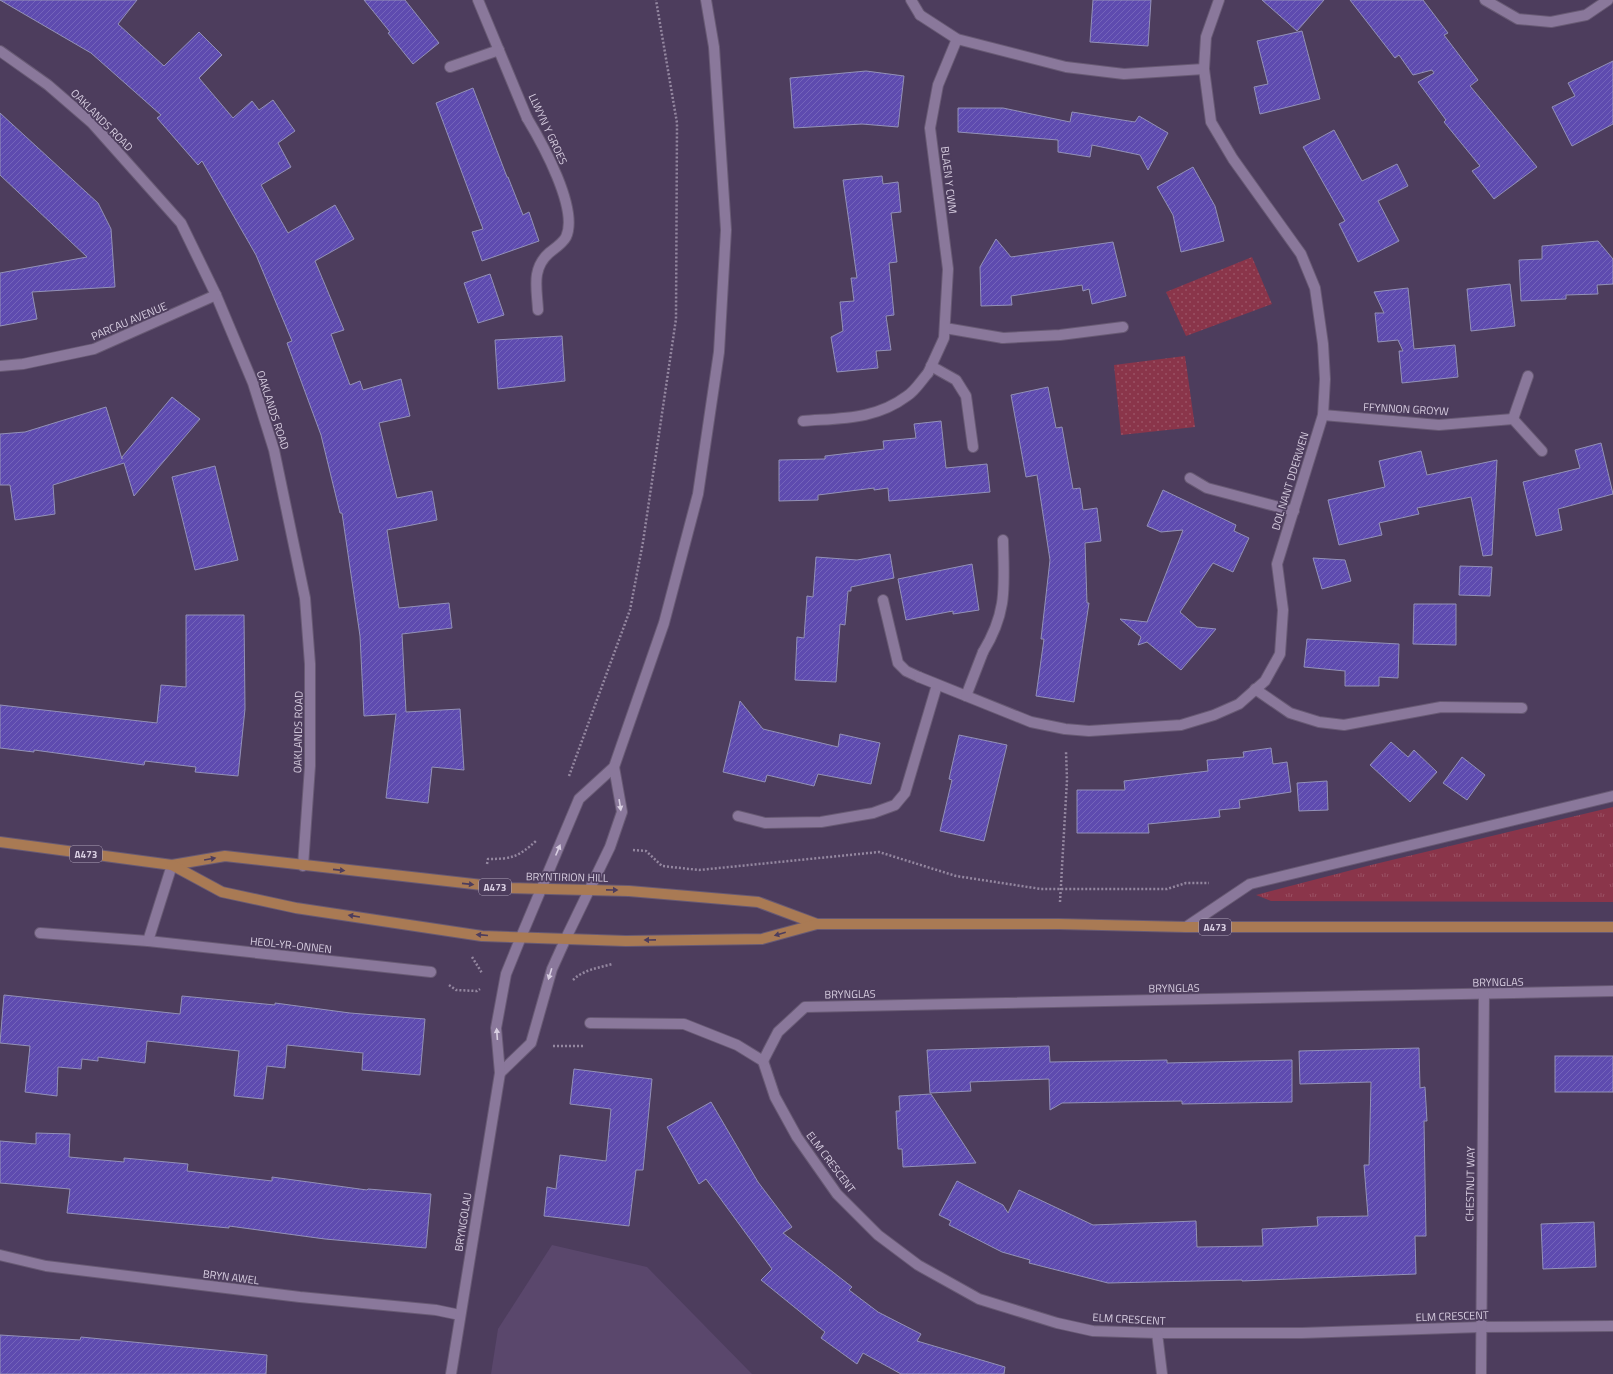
<svg xmlns="http://www.w3.org/2000/svg" width="1613" height="1374" viewBox="0 0 1613 1374" font-family="'Titillium Web',sans-serif">
<style>
.built{fill:#5a476c}
.grass{fill:url(#grass-tufts)}
.park{fill:url(#park-dots)}
.building{fill:url(#building-hatch);stroke:#9391b7}
.lines{fill:none;stroke-linecap:round;stroke-linejoin:round}
.service-casing{stroke:#685a74;stroke-width:12}
.minor-casing{stroke:#685a74;stroke-width:12}
.tertiary-casing{stroke:#685a74;stroke-width:12}
.secondary-casing{stroke:#685a74;stroke-width:12}
.primary-casing{stroke:#685a74;stroke-width:12}
.path{stroke:#9487a0;stroke-width:2.5;stroke-dasharray:2 2;stroke-linecap:butt}
.service{stroke:#8a789b;stroke-width:10}
.minor{stroke:#8a789b;stroke-width:10}
.tertiary{stroke:#8a789b;stroke-width:10}
.secondary{stroke:#8a789b;stroke-width:10}
.primary{stroke:#a97a54;stroke-width:10}
.oneway{fill:#d8cee1}
.oneway2{fill:#4d3d5d}
.labels{text-anchor:middle;stroke-width:3.5;stroke-linejoin:round;paint-order:stroke}
.shield{fill:#4d3d5d;stroke:#aea2b9;stroke-width:1}
.shield-label{font-size:10px;font-weight:bold;fill:#d8cee1}
.street-label{font-size:11px;fill:#d8cee1;stroke:#4d3d5d}
</style>
<defs>
<pattern id="grass-tufts" width="24" height="20" patternUnits="userSpaceOnUse"><rect width="24" height="20" fill="#8a354a"/><path d="M3 7l-1-3M5 7V3M7 7l1-3M15 17l-1-3M17 17v-4M19 17l1-3" fill="none" stroke="#9a5164"/></pattern>
<pattern id="park-dots" width="8" height="8" patternUnits="userSpaceOnUse"><rect width="8" height="8" fill="#8a354a"/><path d="M2 2h.1M6 6h.1" fill="none" stroke="#9a5164" stroke-width="1.8" stroke-linecap="round"/></pattern>
<pattern id="building-hatch" width="6" height="6" patternUnits="userSpaceOnUse"><rect width="6" height="6" fill="#5e4baf"/><path d="M-1 1l2-2M0 6l6-6M5 7l2-2" fill="none" stroke="#7464ba"/></pattern>
</defs>
<rect width="100%" height="100%" fill="#4d3d5d"/>
<polygon class="built" points="552,1245 647,1267 752,1374 491,1374 498,1329"/>
<polygon class="grass" points="1613,807 1613,902 1271,901 1256,895 1371,865"/>
<g class="park">
<polygon points="1252,257 1272,304 1186,336 1166,292"/>
<polygon points="1185,356 1195,427 1121,435 1114,365"/>
</g>
<g class="building">
<polygon points="0,0 137,0 118,24 164,66 199,32 222,55 199,78 233,118 252,101 259,110 273,100 295,131 278,143 291,167 261,185 288,233 335,205 354,239 315,261 344,330 331,334 350,385 360,381 363,390 401,379 410,416 379,423 397,498 432,491 437,520 387,530 399,608 449,603 452,628 402,634 406,712 460,709 464,770 432,767 428,803 386,798 396,714 364,716 360,636 342,513 340,513 321,435 287,343 292,341 256,255 202,161 198,165 157,118 161,115 91,53"/>
<polygon points="364,0 405,0 439,43 413,64 388,33 390,32"/>
<polygon points="1093,0 1151,0 1148,46 1090,42"/>
<polygon points="1262,0 1324,0 1297,31"/>
<polygon points="1350,0 1423,0 1448,33 1444,35 1478,80 1470,86 1537,167 1494,199 1472,171 1480,166 1444,122 1446,120 1418,82 1434,73 1432,70 1413,75 1399,55 1395,58"/>
<polygon points="1302,31 1320,99 1260,114 1254,87 1268,84 1257,41"/>
<polygon points="1613,61 1613,124 1572,146 1552,107 1575,96 1568,83"/>
<polygon points="866,71 904,76 898,127 862,124 794,128 790,78"/>
<polygon points="473,88 507,177 508,177 523,215 529,212 539,241 482,261 472,232 483,229 436,103"/>
<polygon points="958,108 1003,108 1070,122 1072,112 1135,122 1139,116 1168,133 1148,170 1140,155 1092,145 1090,157 1058,152 1058,140 958,132"/>
<polygon points="0,113 98,203 111,229 115,287 32,292 37,319 0,326 0,273 87,257 0,175"/>
<polygon points="1334,130 1362,181 1397,164 1408,186 1378,201 1399,241 1358,262 1339,224 1345,221 1303,147"/>
<polygon points="1193,167 1215,206 1224,241 1181,252 1173,215 1157,187"/>
<polygon points="882,176 883,184 898,182 901,212 891,213 897,262 889,263 894,315 886,316 891,350 876,351 878,368 837,372 831,337 843,331 840,302 854,301 851,278 857,278 843,180"/>
<polygon points="996,239 1011,257 1113,242 1126,296 1092,304 1089,289 1083,291 1082,285 1011,296 1012,305 981,306 980,267"/>
<polygon points="1598,241 1613,259 1613,284 1597,285 1598,294 1566,295 1566,299 1521,301 1519,260 1542,259 1542,246"/>
<polygon points="490,274 504,315 478,323 464,283"/>
<polygon points="1510,284 1515,326 1471,331 1467,289"/>
<polygon points="1408,288 1414,349 1455,345 1458,377 1402,383 1399,351 1403,351 1398,340 1378,342 1375,313 1384,313 1374,292"/>
<polygon points="562,336 565,381 498,389 495,340"/>
<polygon points="1048,387 1056,428 1062,427 1073,489 1080,488 1083,510 1097,508 1101,541 1085,543 1087,603 1089,603 1074,702 1036,696 1044,639 1041,639 1050,560 1037,475 1026,477 1011,395"/>
<polygon points="172,397 200,419 134,496 124,463 53,485 55,514 15,520 10,485 0,485 0,434 25,432 106,407 122,459 122,457"/>
<polygon points="941,421 946,468 987,464 990,492 889,501 888,488 874,490 874,488 818,495 818,500 779,501 779,460 825,459 825,456 884,449 883,441 916,438 914,424"/>
<polygon points="1601,443 1613,494 1558,509 1562,530 1536,536 1523,482 1580,468 1575,450"/>
<polygon points="1421,451 1427,475 1497,460 1492,555 1483,556 1471,497 1417,508 1419,514 1379,523 1382,535 1339,545 1328,500 1385,487 1379,461"/>
<polygon points="215,466 238,560 195,570 172,477"/>
<polygon points="1163,490 1236,525 1234,531 1249,538 1233,572 1213,563 1180,612 1197,627 1216,629 1181,670 1147,642 1138,645 1141,637 1120,619 1147,622 1183,530 1161,532 1147,526"/>
<polygon points="890,554 894,578 851,587 851,591 848,591 845,625 840,624 836,682 795,680 797,637 804,638 807,596 813,597 816,557 857,560"/>
<polygon points="1313,558 1345,560 1351,581 1322,589"/>
<polygon points="972,564 979,610 953,614 953,611 906,620 898,579"/>
<polygon points="1460,566 1492,567 1490,596 1459,595"/>
<polygon points="1414,604 1456,604 1456,645 1413,644"/>
<polygon points="186,615 244,615 245,709 238,776 195,772 196,767 145,761 144,765 34,750 34,752 0,748 0,705 157,723 161,685 186,687"/>
<polygon points="1307,639 1399,644 1398,678 1379,677 1379,686 1345,686 1345,671 1304,667"/>
<polygon points="740,701 763,729 838,747 840,734 880,743 871,784 818,774 814,786 767,775 765,782 723,772"/>
<polygon points="959,735 1007,745 984,841 940,831 952,780 949,779"/>
<polygon points="1391,742 1408,757 1414,750 1437,772 1410,802 1370,765"/>
<polygon points="1271,748 1273,764 1287,762 1291,792 1239,800 1240,808 1219,810 1220,817 1148,824 1149,833 1077,833 1077,790 1125,790 1124,781 1208,771 1207,760 1244,757 1243,752"/>
<polygon points="1462,757 1485,775 1467,800 1443,783"/>
<polygon points="1327,781 1328,810 1299,811 1297,783"/>
<polygon points="4,995 180,1014 182,996 275,1005 275,1003 350,1013 425,1019 420,1075 362,1070 363,1053 287,1045 285,1068 267,1066 263,1099 234,1096 239,1051 147,1041 145,1063 98,1057 98,1061 82,1059 81,1069 58,1067 57,1096 25,1092 30,1046 0,1043"/>
<polygon points="1049,1046 1050,1062 1167,1060 1167,1063 1292,1060 1292,1102 1182,1104 1182,1101 1062,1103 1050,1110 1049,1079 970,1082 971,1091 930,1093 927,1050"/>
<polygon points="1419,1048 1420,1088 1425,1087 1427,1121 1424,1121 1426,1236 1415,1236 1416,1274 1242,1281 1242,1280 1108,1283 1029,1263 1030,1260 1002,1252 949,1225 951,1221 939,1215 957,1181 1003,1205 1008,1213 1019,1190 1093,1225 1196,1221 1197,1247 1263,1246 1262,1229 1318,1226 1317,1217 1368,1216 1364,1165 1369,1165 1371,1082 1300,1084 1299,1051"/>
<rect x="1555" y="1056" width="58" height="36"/>
<polygon points="574,1069 652,1079 643,1170 636,1170 629,1226 544,1216 547,1187 556,1189 560,1155 606,1161 611,1109 570,1104"/>
<polygon points="931,1094 976,1163 903,1167 902,1149 898,1149 896,1111 900,1111 899,1096"/>
<polygon points="711,1102 758,1182 792,1227 783,1233 852,1287 849,1290 878,1312 921,1334 917,1341 1005,1367 1004,1374 901,1374 863,1353 857,1364 821,1338 825,1332 761,1280 772,1269 706,1179 699,1184 667,1127"/>
<polygon points="36,1133 70,1134 69,1157 124,1162 124,1158 188,1164 187,1171 272,1181 272,1177 367,1190 368,1189 431,1194 426,1248 325,1239 229,1226 229,1228 67,1213 70,1189 0,1183 0,1141 36,1144"/>
<polygon points="1594,1222 1596,1267 1543,1269 1541,1224"/>
<polygon points="0,1335 80,1340 81,1337 267,1355 266,1374 0,1374"/>
</g>
<g class="lines">
<defs>
<g id="service">
<polyline points="911,0 920,15"/>
<path d="M 527,118 C 542,143 579,209 566,237 C 563,243 554,249 549,253 C 531,269 537,289 538,310"/>
<polyline points="1003,338 1060,335 1123,327"/>
<polyline points="931,366 956,380 966,396 973,447"/>
<path d="M 803,421 C 841,418 875,420 907,396 C 915,391 921,381 928,373"/>
<polyline points="1190,478 1207,488 1294,511"/>
<polyline points="883,600 898,663 906,671 919,677"/>
<path d="M 983,652 C 1008,611 1004,586 1003,540"/>
<polyline points="1255,689 1290,713 1319,722 1344,725 1441,707 1522,708"/>
<polyline points="738,816 765,823 821,822 873,813 895,805 905,793 937,685"/>
</g>
<g id="minor">
<polyline points="478,0 527,118"/>
<polyline points="1485,0 1518,19 1551,22 1586,15 1608,0"/>
<polyline points="920,15 957,39 1066,67 1124,74 1204,69"/>
<polyline points="0,51 48,85 92,123 181,223 216,295 253,383 274,450 305,598 310,664 310,766 303,866"/>
<polyline points="450,67 499,50"/>
<polyline points="945,328 1003,338"/>
<polyline points="0,366 23,364 94,349 216,295"/>
<polyline points="928,373 944,338 948,269 930,128 938,85 957,39"/>
<polyline points="1323,415 1439,425 1513,419 1542,451"/>
<polyline points="1513,419 1528,376"/>
<polyline points="919,677 1031,722 1065,729 1089,731 1181,725 1214,715 1239,704 1265,681 1280,654 1283,610 1277,564 1323,415 1325,379 1323,344 1315,288 1301,254 1233,159 1211,122 1204,69 1206,37 1219,0"/>
<polyline points="966,696 983,652"/>
<polyline points="1186,927 1250,884 1613,796"/>
<polyline points="40,933 148,941 431,972"/>
<polyline points="148,941 172,865"/>
<polyline points="590,1023 684,1024 737,1045 763,1061"/>
<polyline points="763,1061 775,1097 797,1137 837,1194 878,1235 918,1265 979,1299 1057,1323 1093,1331 1157,1333 1302,1333 1481,1327 1613,1326"/>
<polyline points="763,1061 778,1032 805,1007 1613,991"/>
<polyline points="0,1255 46,1266 300,1297 436,1310 460,1315"/>
<polyline points="1157,1333 1162,1374"/>
<polyline points="1481,1374 1484,994"/>
</g>
<g id="tertiary">
<polyline points="500,1073 531,1043 552,969 566,938"/>
<polyline points="451,1374 500,1073 496,1028 506,974 521,937"/>
</g>
<g id="secondary">
<polyline points="521,937 579,799 614,767 664,623 698,494 719,352 726,230 714,47 706,0"/>
<polyline points="566,938 610,847 622,812 614,767"/>
</g>
<g id="primary">
<polyline points="0,842 172,865 225,856 509,888 629,891 758,902 817,924"/>
<polyline points="172,865 222,892 296,908 482,936 626,941 762,939 817,924 1059,924 1186,927 1613,927"/>
</g>
</defs>
<use href="#service" class="service-casing"/>
<use href="#minor" class="minor-casing"/>
<use href="#tertiary" class="tertiary-casing"/>
<use href="#secondary" class="secondary-casing"/>
<use href="#primary" class="primary-casing"/>
<g class="path">
<polyline points="569,776 630,610 643,542 676,319 677,123 656,0"/>
<polyline points="633,850 646,851 662,866 699,870 879,852 956,876 1041,889 1167,889 1186,883 1209,883"/>
<path d="M 487,864 L 488,859 C 512,859 518,857 536,841"/>
<polyline points="1060,902 1067,780 1066,751"/>
<polyline points="472,957 482,973"/>
<path d="M 573,980 C 583,970 598,968 612,964"/>
<polyline points="449,985 456,990 477,991 480,989"/>
<polyline points="553,1046 584,1046"/>
</g>
<use href="#service" class="service"/>
<use href="#minor" class="minor"/>
<use href="#tertiary" class="tertiary"/>
<use href="#secondary" class="secondary"/>
<use href="#primary" class="primary"/>
</g>
<defs><path id="oneway-solid" d="M-6-.8H1V-3.2L6.5 0L1 3.2V.8H-6Z"/></defs>
<g class="oneway">
<use href="#oneway-solid" transform="translate(620 805) rotate(81)"/>
<use href="#oneway-solid" transform="translate(558 850) rotate(-67)"/>
<use href="#oneway-solid" transform="translate(550 974) rotate(107)"/>
<use href="#oneway-solid" transform="translate(497 1034) rotate(-94)"/>
</g>
<g class="oneway2">
<use href="#oneway-solid" transform="translate(210 859) rotate(-10)"/>
<use href="#oneway-solid" transform="translate(339 870) rotate(6)"/>
<use href="#oneway-solid" transform="translate(468 884) rotate(6)"/>
<use href="#oneway-solid" transform="translate(612 890) rotate(1)"/>
<use href="#oneway-solid" transform="translate(354 916) rotate(-171)"/>
<use href="#oneway-solid" transform="translate(780 934) rotate(164)"/>
<use href="#oneway-solid" transform="translate(482 935) rotate(-175)"/>
<use href="#oneway-solid" transform="translate(650 940) rotate(179)"/>
</g>
<g class="labels">
<g class="shield">
<rect x="70" y="846" width="32" height="16" rx="3"/>
<rect x="479" y="879" width="32" height="16" rx="3"/>
<rect x="1199" y="919" width="32" height="16" rx="3"/>
</g>
<g class="shield-label">
<text x="86" y="858">A473</text>
<text x="495" y="891">A473</text>
<text x="1215" y="931">A473</text>
</g>
<g class="street-label">
<text transform="translate(102 120) rotate(45)" y="4">OAKLANDS ROAD</text>
<text transform="translate(548 129) rotate(65)" y="4">LLWYN Y GROES</text>
<text transform="translate(949 180) rotate(83)" y="4">BLAEN Y CWM</text>
<text transform="translate(129 321) rotate(-23)" y="4">PARCAU AVENUE</text>
<text transform="translate(1406 409) rotate(3)" y="4">FFYNNON GROYW</text>
<text transform="translate(273 410) rotate(72)" y="4">OAKLANDS ROAD</text>
<text transform="translate(1290 481) rotate(-73)" y="4">DOL NANT DDERWEN</text>
<text transform="translate(298 732) rotate(-89)" y="4">OAKLANDS ROAD</text>
<text transform="translate(567 877) rotate(1)" y="4">BRYNTIRION HILL</text>
<text transform="translate(291 945) rotate(6)" y="4">HEOL-YR-ONNEN</text>
<text transform="translate(1498 982) rotate(-1)" y="4">BRYNGLAS</text>
<text transform="translate(1174 988) rotate(-1)" y="4">BRYNGLAS</text>
<text transform="translate(850 994) rotate(-1)" y="4">BRYNGLAS</text>
<text transform="translate(831 1162) rotate(53)" y="4">ELM CRESCENT</text>
<text transform="translate(1470 1184) rotate(-89)" y="4">CHESTNUT WAY</text>
<text transform="translate(463 1222) rotate(-81)" y="4">BRYNGOLAU</text>
<text transform="translate(231 1277) rotate(7)" y="4">BRYN AWEL</text>
<text transform="translate(1452 1316) rotate(-2)" y="4">ELM CRESCENT</text>
<text transform="translate(1129 1319) rotate(3)" y="4">ELM CRESCENT</text>
</g>
</g>
</svg>
